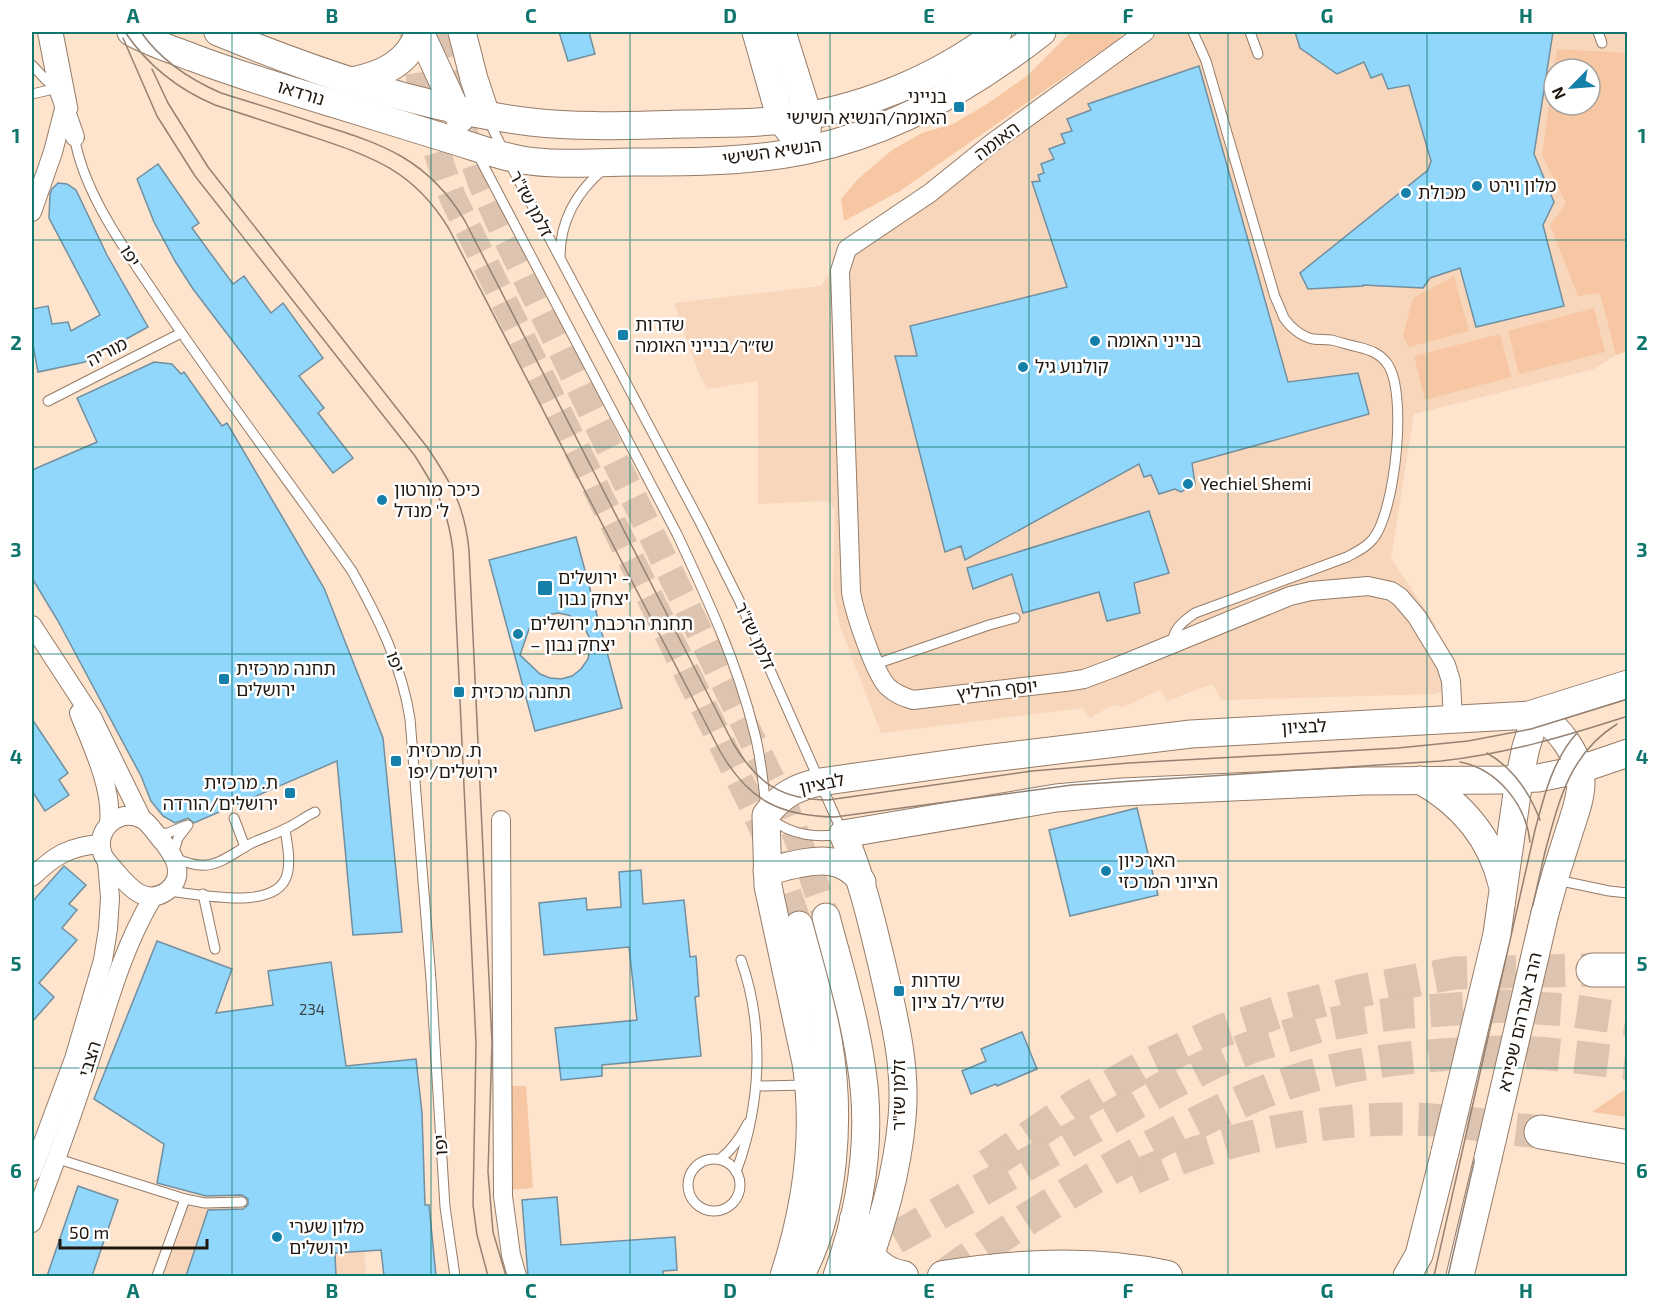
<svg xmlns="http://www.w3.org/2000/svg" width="1659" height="1308" viewBox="0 0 1659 1308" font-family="'Exo 2','Noto Sans Hebrew',sans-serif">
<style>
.built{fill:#f8d6bb;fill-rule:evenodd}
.green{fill:#f6c7a2;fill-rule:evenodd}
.building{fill:#90d7fb;stroke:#718f9f;stroke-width:1.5;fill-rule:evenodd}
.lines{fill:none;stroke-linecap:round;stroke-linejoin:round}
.secondary-tunnel{stroke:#ddc4b0;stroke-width:27;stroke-dasharray:27 14;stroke-linecap:butt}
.highway-tunnel{stroke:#ddc4b0;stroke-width:33;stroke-dasharray:33 16;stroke-linecap:butt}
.lane-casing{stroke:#957c68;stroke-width:11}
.street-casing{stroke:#957c68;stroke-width:20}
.secondary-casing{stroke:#957c68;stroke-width:29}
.primary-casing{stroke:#957c68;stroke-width:32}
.highway-casing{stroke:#957c68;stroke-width:35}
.lane{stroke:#fff;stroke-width:9}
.street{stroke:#fff;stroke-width:18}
.secondary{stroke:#fff;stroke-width:27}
.primary{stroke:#fff;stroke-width:30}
.highway{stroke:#fff;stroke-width:33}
.tram{stroke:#958273;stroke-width:1.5}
.secondary-bridge-casing{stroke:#957c68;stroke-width:29;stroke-linecap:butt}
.secondary-bridge{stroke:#fff;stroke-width:27}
.grid{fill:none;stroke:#0f766e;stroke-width:1.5;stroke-opacity:0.55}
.poi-dot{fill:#147fa8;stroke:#fff;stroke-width:2}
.labels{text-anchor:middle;stroke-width:5;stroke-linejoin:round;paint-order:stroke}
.number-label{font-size:15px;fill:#3c474a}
.street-label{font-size:18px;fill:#20170f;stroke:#fff}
.poi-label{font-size:18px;fill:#20170f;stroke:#fff;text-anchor:start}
.neatline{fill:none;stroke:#0f766e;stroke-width:2}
.grid-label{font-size:20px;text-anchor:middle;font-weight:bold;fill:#0f766e}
</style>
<rect width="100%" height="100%" fill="#fee3cd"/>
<g class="built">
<path d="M 1145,32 L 1627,32 L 1627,348 L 1594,369 L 1414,414 L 1391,558 L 1435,624 L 1443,690 L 1436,694 L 1222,700 L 1212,684 L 1167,701 L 1160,690 L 1123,707 L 1113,705 L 1090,718 L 1083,708 L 881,733 L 840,626 L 833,590 L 835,509 L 827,501 L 758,504 L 758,381 L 707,389 L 698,371 L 674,303 L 821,286 L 847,249 ZM 1554,69 L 1590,69 L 1590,105 L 1554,105 Z"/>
<polygon points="185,1199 237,1202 361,1199 366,1276 157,1276"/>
</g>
<g class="green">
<polygon points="1071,32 1124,32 1120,38 900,191 844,221 841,199 857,180 892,150 922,133 953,124 984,106 1027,76"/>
<path d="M 1557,49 L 1627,53 L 1628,351 L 1616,355 L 1600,293 L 1578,296 L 1550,225 L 1566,203 L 1542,155 ZM 1554,69 L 1590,69 L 1590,105 L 1554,105 Z"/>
<polygon points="1454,276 1469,331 1409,347 1403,336 1413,298"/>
<polygon points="1594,308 1605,352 1519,374 1508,331"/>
<polygon points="1500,334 1511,377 1425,400 1414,356"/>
<polygon points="505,1086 526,1086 533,1188 507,1190"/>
<polygon points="1627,1088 1627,1117 1592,1112"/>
</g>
<g class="building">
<polygon points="559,32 589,32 595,54 568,61"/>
<polygon points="1295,32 1553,32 1534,154 1554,202 1543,225 1564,306 1476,327 1460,268 1430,278 1423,288 1363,285 1363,286 1308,289 1300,273 1428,170 1431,161 1409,85 1388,89 1382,74 1371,78 1364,62 1337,74 1300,48"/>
<polygon points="1199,66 1288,382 1358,373 1369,414 1192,463 1195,484 1181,492 1175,489 1159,494 1151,475 1144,477 1139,464 965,560 961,546 945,552 895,356 917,356 910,326 1067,287 1032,182 1040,181 1038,175 1044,173 1041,164 1054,159 1049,149 1065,143 1061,134 1072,131 1067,119 1091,110 1088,104"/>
<polygon points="158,164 199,223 192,228 233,284 244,276 271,313 283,303 323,358 299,376 324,408 318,413 353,458 333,473 193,289 175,261 154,222 137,179"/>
<polygon points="58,183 67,184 76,190 107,255 148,327 85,362 38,372 32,340 32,309 48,306 52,324 68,322 71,331 100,315 49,218 50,194 52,189"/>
<polygon points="154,362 172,364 181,374 184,372 222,426 227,423 324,588 383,738 402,932 353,935 337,761 194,823 188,818 175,823 163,816 151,801 141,776 58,621 32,578 32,470 97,442 77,398"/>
<polygon points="1149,511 1169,573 1134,583 1140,613 1107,621 1099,592 1023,613 1012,574 973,589 967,568"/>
<path d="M 576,537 L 622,708 L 535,731 L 489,560 ZM 558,613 L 568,615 L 578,620 L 585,629 L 590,639 L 590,648 L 588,659 L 581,669 L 572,676 L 561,679 L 550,678 L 540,674 L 520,655 L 529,629 L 537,621 L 547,615 Z"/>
<polygon points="32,719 68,773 59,780 69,795 45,811 32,791"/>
<polygon points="1137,808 1158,895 1070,916 1049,830"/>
<polygon points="64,866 86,885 69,904 77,910 62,928 77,940 39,983 54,997 32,1022 32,902"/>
<polygon points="641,870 643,904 684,900 690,957 696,956 699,996 695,997 701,1056 602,1065 602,1076 561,1080 555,1028 637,1020 629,947 544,955 539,903 586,898 587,910 621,907 619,872"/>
<polygon points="157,941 232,969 216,1013 273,1005 268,971 331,962 346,1066 416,1059 422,1113 425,1205 429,1205 436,1276 384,1276 381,1250 335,1253 336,1276 186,1276 208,1210 243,1209 248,1205 248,1199 242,1195 206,1196 157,1183 164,1144 94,1099"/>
<polygon points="1022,1032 1037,1069 997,1086 996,1084 971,1094 962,1071 986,1061 981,1049"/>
<polygon points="78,1186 118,1200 92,1276 47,1276"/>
<polygon points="557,1197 561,1245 675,1237 677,1270 663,1271 663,1275 634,1276 528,1276 522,1200"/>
</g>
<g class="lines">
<g class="secondary-tunnel">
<path d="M 413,32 C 420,91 431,142 453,198 L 752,805 L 774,854 L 799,925"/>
<polyline points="439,32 451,86"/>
<polyline points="462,126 482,185 504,233 785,807 813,878 826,917"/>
</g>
<g class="highway-tunnel">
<polyline points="988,1165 1078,1104 1143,1067 1221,1031 1285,1010 1359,991 1455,973 1593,970"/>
<path d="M 1133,1178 C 1220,1137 1318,1118 1413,1119 C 1455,1120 1499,1128 1541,1132"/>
<polyline points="852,1262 1165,1087 1214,1062 1254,1046 1320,1026 1361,1018 1409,1012 1504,1006 1567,1010 1628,1019"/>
<path d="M 944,1276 C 1014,1225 1087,1180 1163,1140 C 1209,1116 1254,1093 1304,1078 C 1367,1059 1436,1054 1501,1052 C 1543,1051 1586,1059 1628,1063"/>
</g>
<defs>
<g id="lane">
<polyline points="58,32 73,109"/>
<polyline points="1250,32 1258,54"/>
<polyline points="1598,32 1602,43"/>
<polyline points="32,65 47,81 56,87"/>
<polyline points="32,94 58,88"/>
<polyline points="488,119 503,150"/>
<path d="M 74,134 C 82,192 127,252 159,300 C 221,392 288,480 352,571 C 378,617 402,666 410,719 L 431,980 L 445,1207 L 455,1276"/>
<path d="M 478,155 L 677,534 C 707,598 737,662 754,731 C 761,756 763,782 766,808"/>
<path d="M 509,162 L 701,524 L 739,600 L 843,834 C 817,838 793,836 771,819"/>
<path d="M 560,257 C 560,220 577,191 605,168"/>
<polyline points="48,401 181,333"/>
<path d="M 1172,645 C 1173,629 1182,622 1195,613 L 1347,557 C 1356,552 1366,548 1373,539 C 1395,513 1409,389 1386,362 C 1378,352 1369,350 1358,347 C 1349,345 1340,342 1331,340 C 1325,339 1319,340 1313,339 C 1302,337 1290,327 1284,318 C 1281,311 1278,303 1275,297 L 1206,61 L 1193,32"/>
<polyline points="876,664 989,625 1015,618"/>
<polyline points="234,818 245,847"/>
<polyline points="157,834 168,833 185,826"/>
<polyline points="173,854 178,838 188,825"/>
<path d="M 175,858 C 213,875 222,859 252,843 C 265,837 279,833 291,826 C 299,822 306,816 315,812"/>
<polyline points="1557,880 1609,891 1628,893"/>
<path d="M 166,891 C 196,893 276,913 287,875 C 291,861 287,843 285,829"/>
<polyline points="203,894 215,949"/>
<polyline points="757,1086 805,1085"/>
<polyline points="55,1158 185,1199 205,1203 242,1202"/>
<path d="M 720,1159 C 733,1149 741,1137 748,1123"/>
<circle cx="714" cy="1185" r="26"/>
<path d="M 736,1172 C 761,1105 765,1028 741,960"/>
<polyline points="157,1276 185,1199"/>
</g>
<g id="street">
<polyline points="47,32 58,88 75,137"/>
<path d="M 1145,32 L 992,143 L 930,193 L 847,249 L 840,271 L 851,592 C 854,611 875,675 888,687 C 895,694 904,697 913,700 L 1065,682 L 1084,679 L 1116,667 L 1290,596 L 1311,591 L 1368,586 L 1391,591 L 1400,597 L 1417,617 L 1446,665 L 1451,681 L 1453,720"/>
<polyline points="32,212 53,152 64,109"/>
<polyline points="32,625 92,717 142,819"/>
<path d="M 79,713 C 92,746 113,788 109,824"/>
<path d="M 124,816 C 131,815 136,816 142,819 C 149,823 153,830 158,836 C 171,851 189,874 167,891 C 146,906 130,888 117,873 C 113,867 106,862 103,855 C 96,837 107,820 124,816 Z"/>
<polyline points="501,820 503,1196 511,1255 517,1276"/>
<path d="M 32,877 C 54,856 69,846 101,844"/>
<polyline points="32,1172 74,1059 103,960 108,929 110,898 107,861"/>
<path d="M 32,1223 C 52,1171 72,1117 89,1063 C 108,1005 121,951 153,897"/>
</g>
<g id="secondary">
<path d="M 131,32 C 151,43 173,50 194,58 C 239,75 285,89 332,103 C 372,115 412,128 452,140 C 475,147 498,156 522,160 C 558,166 596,162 633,162 C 690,162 750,162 807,150 C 894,132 973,86 1042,32"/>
<path d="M 218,32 C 318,73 423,109 531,122 C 583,128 635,125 686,124 C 718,123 750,124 781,120 C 860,110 935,80 998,32"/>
<polyline points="420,32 460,119"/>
<polyline points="462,32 474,79 486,115"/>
<polyline points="756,32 781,120 791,133"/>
<polyline points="782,32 808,115 807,131"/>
<path d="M 352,81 C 382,75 409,63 419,32"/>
<path d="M 1537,713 C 1559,728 1580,755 1581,782 C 1581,799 1574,816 1569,832 C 1560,859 1552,886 1545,913"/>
<path d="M 1420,780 C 1461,803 1491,838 1502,884"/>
<path d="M 767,871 C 801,864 839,848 862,882"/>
<polyline points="1501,905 1519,780 1526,747 1537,713"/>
<path d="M 826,917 C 839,966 854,1015 861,1064 C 873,1136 861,1209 837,1276"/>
<path d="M 799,925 C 809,963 821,1001 828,1040 C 841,1113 836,1211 800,1276"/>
<path d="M 784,1276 C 806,1208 817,1135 806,1063 L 768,886 L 766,815 C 781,795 796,787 820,782 L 983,759 L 1191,734 L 1529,715 L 1628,684"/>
<path d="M 863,1276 C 882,1223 897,1175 902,1118 C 907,1068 894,1017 883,969 C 872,923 862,878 843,834 L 1056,798 L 1122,792 L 1364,781 L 1502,780 L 1538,778 L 1578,770 L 1628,753"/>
<polyline points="1407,1276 1419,1255 1445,1152"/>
<polyline points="1460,1276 1488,1158"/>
</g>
<g id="primary">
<path d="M 855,1219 C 864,1246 871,1271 903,1276"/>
<path d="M 943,1276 C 1017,1264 1094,1260 1167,1276"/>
</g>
<g id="highway">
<polyline points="1593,970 1628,970"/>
<polyline points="1541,1132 1628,1147"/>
</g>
</defs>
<use href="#lane" class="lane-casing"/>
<use href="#street" class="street-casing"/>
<use href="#secondary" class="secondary-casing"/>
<use href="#primary" class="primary-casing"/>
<use href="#highway" class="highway-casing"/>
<use href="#lane" class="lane"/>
<use href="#street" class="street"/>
<use href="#secondary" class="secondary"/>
<use href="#primary" class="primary"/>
<use href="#highway" class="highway"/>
<g class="tram">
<path d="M 125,32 C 148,66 177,89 215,105 C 246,115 277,125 307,135 C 370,156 413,169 449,229 L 720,751 C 748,800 779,816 835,817 L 1072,785 L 1441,761 C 1506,754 1566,736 1628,716"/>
<path d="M 141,32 C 161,61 189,79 221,93 C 253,103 286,113 318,124 C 383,144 428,159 465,221 L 733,743 C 756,782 781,800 828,800 L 1032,771 L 1129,763 L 1398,748 L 1468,741 L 1531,729 L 1628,699"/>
<path d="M 123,38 L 157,116 L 195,176 L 415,456 C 437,491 448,509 453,551 L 476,1043 L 473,1205 L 477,1235 L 488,1276"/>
<path d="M 152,69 L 168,103 L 208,167 L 427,447 C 451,482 465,507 469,550 L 492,1043 L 488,1172 L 493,1232 L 506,1276"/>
<path d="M 1487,753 C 1513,768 1529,791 1540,820"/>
<path d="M 1460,762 C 1497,769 1526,804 1530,842"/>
<path d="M 1434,1276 L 1535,830 C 1544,796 1553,759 1577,733"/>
<path d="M 1448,1276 L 1545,852 C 1559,801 1569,754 1617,724"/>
</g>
<defs>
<g id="secondary-bridge">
<polyline points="1445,1152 1497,934 1501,905"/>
<polyline points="1488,1158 1545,913"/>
</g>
</defs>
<use href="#secondary-bridge" class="secondary-bridge-casing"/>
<use href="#secondary-bridge" class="secondary-bridge"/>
</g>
<path class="grid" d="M 232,32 L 232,1276M 431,32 L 431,1276M 630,32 L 630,1276M 830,32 L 830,1276M 1029,32 L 1029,1276M 1228,32 L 1228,1276M 1427,32 L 1427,1276M 32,240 L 1628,240M 32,447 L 1628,447M 32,654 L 1628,654M 32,861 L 1628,861M 32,1068 L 1628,1068"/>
<g class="poi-dot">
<rect x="953" y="101" width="12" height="12" rx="3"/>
<circle cx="1477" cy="186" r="6"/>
<circle cx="1406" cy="193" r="6"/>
<rect x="617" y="329" width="12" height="12" rx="3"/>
<circle cx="1095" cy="341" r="6"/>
<circle cx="1023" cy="367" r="6"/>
<circle cx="1188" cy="484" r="6"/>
<circle cx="382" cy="500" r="6"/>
<rect x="537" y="580" width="16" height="16" rx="3"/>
<circle cx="518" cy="634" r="6"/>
<rect x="218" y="673" width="12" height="12" rx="3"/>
<rect x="453" y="686" width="12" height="12" rx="3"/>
<rect x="390" y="755" width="12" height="12" rx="3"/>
<rect x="284" y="787" width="12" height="12" rx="3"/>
<circle cx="1106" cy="871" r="6"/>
<rect x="893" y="985" width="12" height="12" rx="3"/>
<circle cx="277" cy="1237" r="6"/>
</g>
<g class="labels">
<g class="number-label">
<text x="312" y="1015">234</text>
</g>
<g class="street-label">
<text transform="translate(301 93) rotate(17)" y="6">נורדאו</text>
<text transform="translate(997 141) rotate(-37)" y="6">האומה</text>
<text transform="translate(772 152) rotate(-8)" y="6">הנשיא השישי</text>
<text transform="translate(531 204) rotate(62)" y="6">זלמן שז"ר</text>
<text transform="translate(130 256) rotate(58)" y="6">יפו</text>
<text transform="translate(107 352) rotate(-27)" y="6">מוריה</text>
<text transform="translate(755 636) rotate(65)" y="6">זלמן שז"ר</text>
<text transform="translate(395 662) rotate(70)" y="6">יפו</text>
<text transform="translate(997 690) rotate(-6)" y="6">יוסף הרליץ</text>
<text transform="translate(1304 727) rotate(-3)" y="6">לבציון</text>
<text transform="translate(822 784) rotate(-12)" y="6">לבציון</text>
<text transform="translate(1520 1022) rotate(-77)" y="6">הרב אברהם שפירא</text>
<text transform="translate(90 1059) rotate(-72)" y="6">הצבי</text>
<text transform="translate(899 1095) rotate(-90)" y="6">זלמן שז"ר</text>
<text transform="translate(441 1145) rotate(-93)" y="6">יפו</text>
</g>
<g class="poi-label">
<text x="947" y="103" text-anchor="end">בנייני<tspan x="947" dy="21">האומה/הנשיא השישי</tspan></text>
<text x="1489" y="192">מלון וירט</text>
<text x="1418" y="199">מכולת</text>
<text x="635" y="331">שדרות<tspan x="635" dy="21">שז״ר/בנייני האומה</tspan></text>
<text x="1107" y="347">בנייני האומה</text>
<text x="1035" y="373">קולנוע גיל</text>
<text x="1200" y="490">Yechiel Shemi</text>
<text x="394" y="496">כיכר מורטון<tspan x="394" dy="21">ל' מנדל</tspan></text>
<text x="558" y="584">ירושלים -<tspan x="558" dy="21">יצחק נבון</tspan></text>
<text x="530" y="630">תחנת הרכבת ירושלים<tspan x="530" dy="21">– יצחק נבון</tspan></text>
<text x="236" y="675">תחנה מרכזית<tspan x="236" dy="21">ירושלים</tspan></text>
<text x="471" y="698">תחנה מרכזית</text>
<text x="408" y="757">ת. מרכזית<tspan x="408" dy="21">ירושלים/יפו</tspan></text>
<text x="278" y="789" text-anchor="end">ת. מרכזית<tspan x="278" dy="21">ירושלים/הורדה</tspan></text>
<text x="1118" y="867">הארכיון<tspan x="1118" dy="21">הציוני המרכזי</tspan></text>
<text x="911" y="987">שדרות<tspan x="911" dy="21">שז״ר/לב ציון</tspan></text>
<text x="289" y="1233">מלון שערי<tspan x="289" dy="21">ירושלים</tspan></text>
</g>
</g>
<rect width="1659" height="1308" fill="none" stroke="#ffffff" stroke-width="66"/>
<g transform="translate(1572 87) rotate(245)"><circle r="28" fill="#ffffff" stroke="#a6a29f" stroke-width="1.5"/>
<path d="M0-4.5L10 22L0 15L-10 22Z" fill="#147fa8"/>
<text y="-9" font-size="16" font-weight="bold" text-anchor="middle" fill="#20170f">N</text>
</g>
<path d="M60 1239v9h147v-9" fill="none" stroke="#20170f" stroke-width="3"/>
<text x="69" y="1239" font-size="18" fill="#20170f" stroke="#ffffff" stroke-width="4.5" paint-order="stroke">50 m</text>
<rect x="33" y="33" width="1593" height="1242" class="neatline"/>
<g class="grid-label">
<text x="133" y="23">A</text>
<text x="332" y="23">B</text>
<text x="531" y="23">C</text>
<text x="730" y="23">D</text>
<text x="929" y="23">E</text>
<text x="1128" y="23">F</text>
<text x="1327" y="23">G</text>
<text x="1526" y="23">H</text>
<text x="16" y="143">1</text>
<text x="1642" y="143">1</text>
<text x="16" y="350">2</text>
<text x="1642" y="350">2</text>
<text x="16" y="557">3</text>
<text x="1642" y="557">3</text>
<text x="16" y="764">4</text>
<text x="1642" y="764">4</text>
<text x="16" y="971">5</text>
<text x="1642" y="971">5</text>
<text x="16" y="1178">6</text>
<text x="1642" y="1178">6</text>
<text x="133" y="1298">A</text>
<text x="332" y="1298">B</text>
<text x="531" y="1298">C</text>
<text x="730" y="1298">D</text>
<text x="929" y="1298">E</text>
<text x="1128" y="1298">F</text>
<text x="1327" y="1298">G</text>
<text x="1526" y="1298">H</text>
</g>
</svg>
